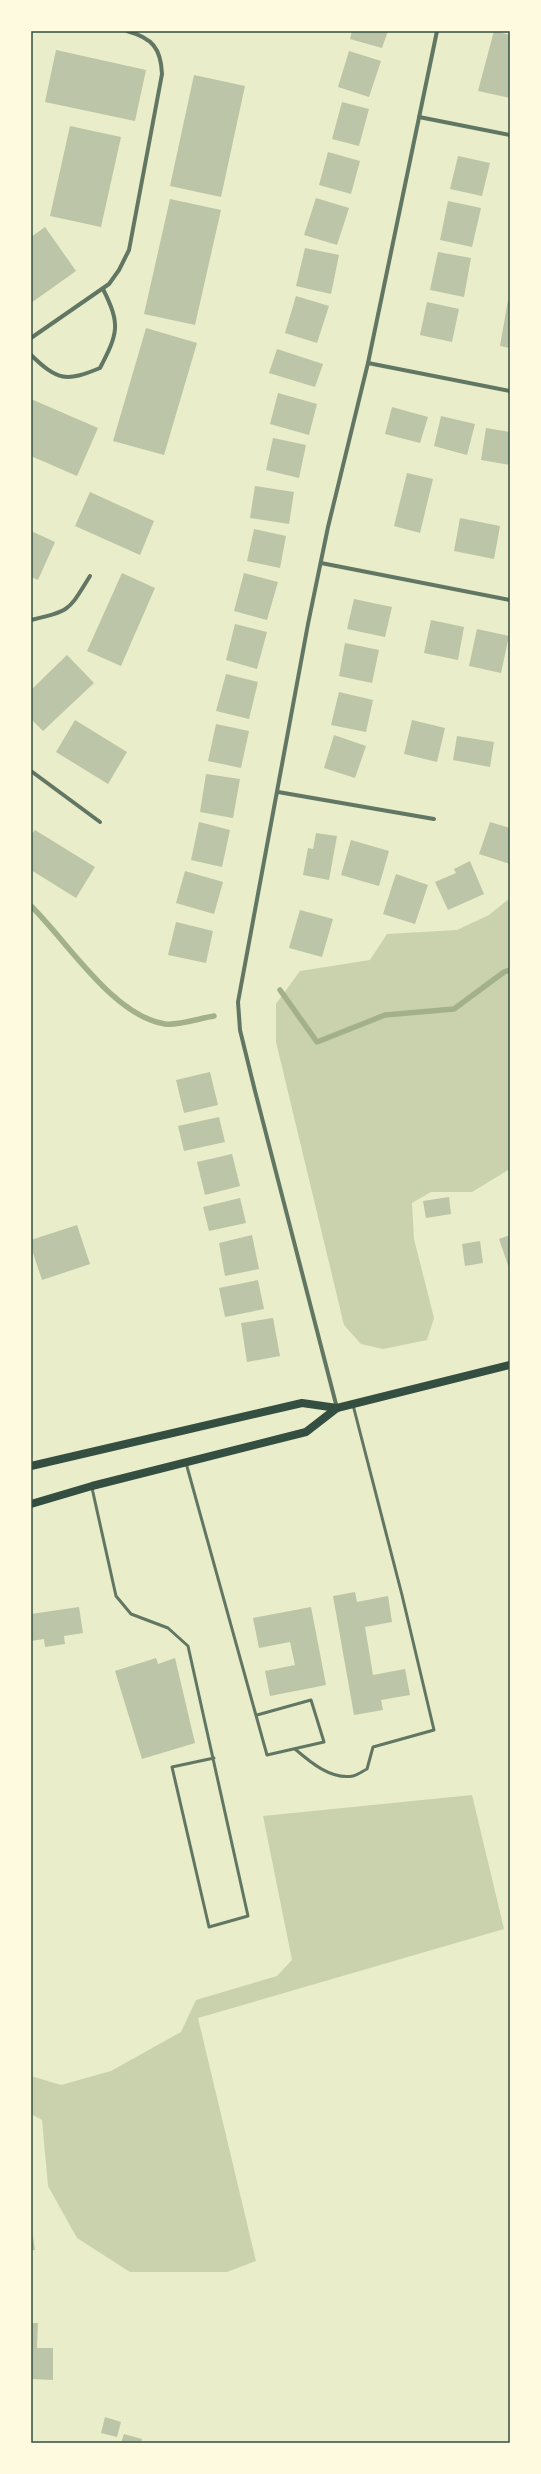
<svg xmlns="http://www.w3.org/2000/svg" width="541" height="2474" viewBox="0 0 541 2474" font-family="Montserrat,sans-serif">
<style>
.green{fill:#cad2ad}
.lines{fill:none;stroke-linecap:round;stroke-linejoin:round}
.stream{stroke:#a3b18a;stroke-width:5.5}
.building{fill:#bcc5a7}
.service{stroke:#617663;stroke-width:3}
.minor{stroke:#617663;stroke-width:4}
.secondary{stroke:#344e41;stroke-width:8}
.neatline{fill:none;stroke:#344e41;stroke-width:1.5}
</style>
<rect width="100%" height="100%" fill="#e9edc9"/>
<g class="green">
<polygon points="510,898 510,1169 472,1192 431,1192 412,1203 414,1239 434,1318 427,1340 383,1349 361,1344 344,1325 276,1042 276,1004 300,971 370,960 387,934 457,930 489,915"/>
<polygon points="472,1795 504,1929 198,2018 256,2261 227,2272 130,2272 77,2238 48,2186 42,2120 31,2114 31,2076 61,2085 111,2071 181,2032 196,2000 277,1976 292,1960 263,1816"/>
</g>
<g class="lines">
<g class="stream">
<path d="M 31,906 C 67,941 113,1016 165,1024 C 177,1026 201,1018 214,1016"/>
<polyline points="280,990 317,1042 385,1015 454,1009 504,972 510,970"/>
</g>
</g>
<g class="building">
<polygon points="352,31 388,31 382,48 350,39"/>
<polygon points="494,31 510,35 510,98 478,91"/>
<polygon points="56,50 146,70 135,121 45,102"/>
<polygon points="349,51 381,61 369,97 338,87"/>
<polygon points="194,75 245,86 221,197 170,186"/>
<polygon points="342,102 369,109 359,146 332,139"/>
<polygon points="70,126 121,137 101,227 50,216"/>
<polygon points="328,152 360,161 351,194 319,185"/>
<polygon points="458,156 490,163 482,196 450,189"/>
<polygon points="316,198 349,208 337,245 304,235"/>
<polygon points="170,199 221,210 195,325 144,314"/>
<polygon points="448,201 481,208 472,247 440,240"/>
<polygon points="45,227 76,271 31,303 31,237"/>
<polygon points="305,248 339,255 331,294 296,286"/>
<polygon points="438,252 471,258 464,297 430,290"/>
<polygon points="296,296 329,306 317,343 285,333"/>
<polygon points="508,300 510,300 510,348 500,346"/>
<polygon points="427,302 459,309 452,342 420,335"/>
<polygon points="146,328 197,343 164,455 113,441"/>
<polygon points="277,349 323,364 315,387 269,373"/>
<polygon points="278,393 317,404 309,435 270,424"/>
<polygon points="31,399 98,428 77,476 31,456"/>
<polygon points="392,407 428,417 420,443 385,434"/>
<polygon points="441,416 475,424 467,455 434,446"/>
<polygon points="486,428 510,432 510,465 481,460"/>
<polygon points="273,438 306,445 299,478 266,470"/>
<polygon points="407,473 433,479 420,533 394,526"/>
<polygon points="255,486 294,492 289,524 250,518"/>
<polygon points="90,492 154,521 140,555 75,526"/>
<polygon points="460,518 500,526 494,559 454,551"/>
<polygon points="254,529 286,536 280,568 247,561"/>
<polygon points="31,531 55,542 38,580 31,577"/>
<polygon points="122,573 155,588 121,666 87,651"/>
<polygon points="244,573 278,582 267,620 234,611"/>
<polygon points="354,599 392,607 385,637 347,629"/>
<polygon points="431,620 464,627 458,660 424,653"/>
<polygon points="235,624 267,632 257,669 226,660"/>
<polygon points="477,629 509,636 501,673 469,666"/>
<polygon points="345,643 379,650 372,683 339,676"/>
<polygon points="67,655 94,683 43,731 31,719 31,690"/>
<polygon points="226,674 258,682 249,719 216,711"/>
<polygon points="339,692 373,700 366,732 331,725"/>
<polygon points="75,720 127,752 108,784 56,752"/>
<polygon points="412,720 445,728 437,762 404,754"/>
<polygon points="216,724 249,731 241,768 208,761"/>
<polygon points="334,735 366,746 355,778 324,768"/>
<polygon points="457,736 494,742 490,767 453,760"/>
<polygon points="206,774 240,779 233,818 200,812"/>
<polygon points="199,822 230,830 222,867 191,860"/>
<polygon points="490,822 510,828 510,864 479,854"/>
<polygon points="35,830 95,867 76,898 31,870 31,836"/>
<polygon points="316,833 337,836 329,880 303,875 308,848 313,849"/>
<polygon points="351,840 389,851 379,886 341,875"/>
<polygon points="470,861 484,894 448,910 435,882 456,873 454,869"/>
<polygon points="185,871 223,882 214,914 176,903"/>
<polygon points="396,874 428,885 415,924 383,914"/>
<polygon points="300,910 333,919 322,957 289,948"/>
<polygon points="176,922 213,931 206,963 168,955"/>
<polygon points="210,1072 218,1105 184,1113 176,1080"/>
<polygon points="219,1117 225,1142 184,1151 178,1126"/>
<polygon points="232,1154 240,1186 205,1195 197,1162"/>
<polygon points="449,1197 451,1214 426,1218 423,1201"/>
<polygon points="240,1198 246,1223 209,1231 203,1207"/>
<polygon points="77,1225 90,1264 42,1280 31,1247 31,1240"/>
<polygon points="252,1235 259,1269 225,1276 219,1243"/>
<polygon points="510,1235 510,1271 499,1239"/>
<polygon points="480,1241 483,1263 465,1266 462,1244"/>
<polygon points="258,1280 264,1309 225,1317 219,1288"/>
<polygon points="273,1318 280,1356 247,1362 241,1323"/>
<polygon points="355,1592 357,1602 388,1596 392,1622 365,1627 373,1675 405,1669 410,1695 381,1700 383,1710 354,1715 333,1596"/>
<polygon points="79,1607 83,1633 64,1636 65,1644 45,1647 44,1639 31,1641 31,1614"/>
<polygon points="311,1607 326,1685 270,1696 265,1671 295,1665 290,1642 259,1648 253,1618"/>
<polygon points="156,1658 158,1664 175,1658 195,1743 142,1759 115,1671"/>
<polygon points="31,2225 35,2250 31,2250"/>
<polygon points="31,2323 38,2323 37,2348 53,2348 53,2380 31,2379"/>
<polygon points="105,2417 121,2422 117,2437 101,2433"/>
<polygon points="124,2434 142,2439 141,2443 121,2443"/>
</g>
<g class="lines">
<g class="service">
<polyline points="186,1463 267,1755 324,1742 311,1700 257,1715"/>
<polyline points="92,1488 116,1596 131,1614 168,1628 188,1646 248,1916 209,1927 172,1767 214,1758"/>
<path d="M 295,1749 C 310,1762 331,1780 353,1776 C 358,1775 363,1771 367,1769 L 373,1747 L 434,1730 L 402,1595 L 353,1405"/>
</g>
<g class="minor">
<polyline points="419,117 510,135"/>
<path d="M 31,338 L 109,284 L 119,270 L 129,250 L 162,74 C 161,48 152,38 127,31"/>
<path d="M 31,355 C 58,381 66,382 100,368 C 118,333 121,325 103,289"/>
<polyline points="368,363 510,391"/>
<polyline points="321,563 510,600"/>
<path d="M 31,620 C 72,610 68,611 90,576"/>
<polyline points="31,771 100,822"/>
<polyline points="278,792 434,819"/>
<polyline points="337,1408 255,1091 240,1030 238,1002 308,624 328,527 368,363 437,31"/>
</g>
<g class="secondary">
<polyline points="31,1466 302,1403 337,1408 510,1365"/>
<polyline points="31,1504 92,1486 306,1432 337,1408"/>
</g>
</g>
<rect width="541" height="2474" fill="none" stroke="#fefae0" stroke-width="64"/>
<rect x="32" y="32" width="477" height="2410" class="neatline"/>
</svg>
